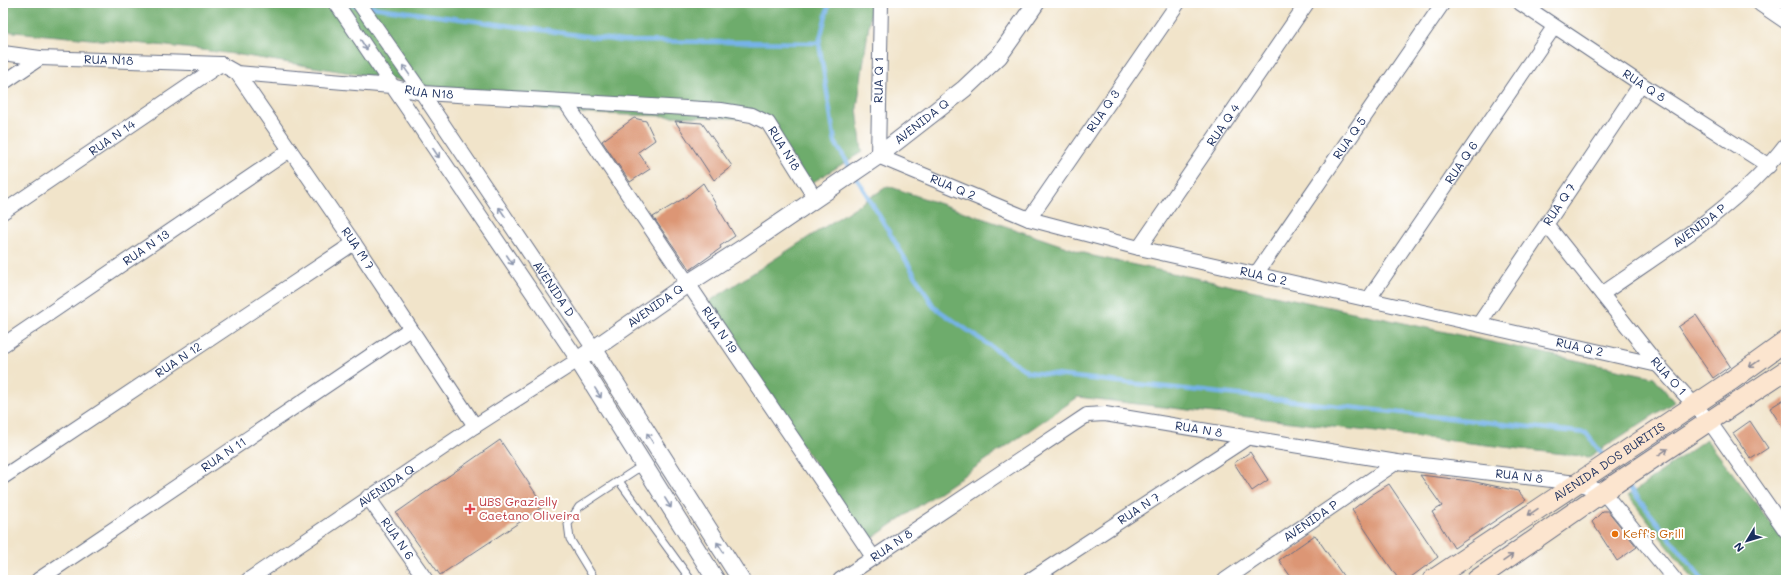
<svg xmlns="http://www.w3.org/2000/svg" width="1789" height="583" viewBox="0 0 1789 583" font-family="Mali,sans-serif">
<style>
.forest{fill:#6eac6c;stroke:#446e65}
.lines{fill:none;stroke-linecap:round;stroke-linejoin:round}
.stream{stroke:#76b3e8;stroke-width:4.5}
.building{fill:#dc9675}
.service-casing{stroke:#666e84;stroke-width:9}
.minor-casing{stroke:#666e84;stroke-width:16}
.tertiary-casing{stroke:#666e84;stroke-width:19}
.secondary-casing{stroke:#666e84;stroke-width:21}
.service{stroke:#fff;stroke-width:7}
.minor{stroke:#fff;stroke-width:14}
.tertiary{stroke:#fff;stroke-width:17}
.secondary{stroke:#fce5cf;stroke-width:19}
.oneway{stroke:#8d97ae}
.oneway2{stroke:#8c8a96}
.health-dot{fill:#e0444e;stroke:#fff;stroke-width:1.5}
.food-dot{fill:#e8710a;stroke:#fff;stroke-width:1.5}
.labels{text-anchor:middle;stroke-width:4;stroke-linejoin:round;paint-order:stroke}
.street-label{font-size:12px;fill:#1b2f5e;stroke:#fff}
.health-label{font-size:12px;fill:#be3a42;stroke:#fff;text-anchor:start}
.food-label{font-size:12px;fill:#c56008;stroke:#fff;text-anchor:start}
</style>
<rect width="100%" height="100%" fill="#fff"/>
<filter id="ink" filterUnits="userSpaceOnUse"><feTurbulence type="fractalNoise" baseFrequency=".025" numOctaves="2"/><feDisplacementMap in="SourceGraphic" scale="8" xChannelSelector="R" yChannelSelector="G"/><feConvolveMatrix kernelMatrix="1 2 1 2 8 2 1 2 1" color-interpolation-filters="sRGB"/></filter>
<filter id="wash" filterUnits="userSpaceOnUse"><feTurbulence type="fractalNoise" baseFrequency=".012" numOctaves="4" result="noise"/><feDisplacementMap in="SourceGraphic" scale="16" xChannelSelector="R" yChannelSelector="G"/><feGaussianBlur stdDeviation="0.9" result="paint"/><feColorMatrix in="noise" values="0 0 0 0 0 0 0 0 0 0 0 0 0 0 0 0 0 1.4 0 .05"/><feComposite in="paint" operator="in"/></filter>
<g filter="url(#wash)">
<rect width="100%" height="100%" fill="#f1e4ca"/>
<g class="forest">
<polygon points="3,3 872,3 857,108 862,152 800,190 766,119 563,113 400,81 234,54 167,46 3,31"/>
<polygon points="888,186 1093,256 1654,377 1674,402 1589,457 1078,397 868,541 705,304"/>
<polygon points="1706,439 1786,542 1786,580 1694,580 1628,496"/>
</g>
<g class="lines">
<g class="stream">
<polyline points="341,3 357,5"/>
<polyline points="829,3 819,43 835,142 934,307 1028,372 1586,433 1606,459"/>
<polyline points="364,6 622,41 819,43"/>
<polyline points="1625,482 1703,580"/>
</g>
</g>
<g id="blocks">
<g class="building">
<polygon points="634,118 646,121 655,140 638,152 650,169 630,182 602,141"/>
<polygon points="675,121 702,123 732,166 714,180"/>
<polygon points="703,183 735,236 720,246 721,248 690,270 653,217 686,197"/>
<polygon points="1696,315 1730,366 1713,378 1678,327"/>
<polygon points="1786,398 1786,433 1770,408"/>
<polygon points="1750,421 1768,448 1751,459 1733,433"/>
<polygon points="500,440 544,506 440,575 396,513"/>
<polygon points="1250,452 1268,480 1252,491 1234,463"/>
<polygon points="1420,475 1471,481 1518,491 1526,500 1454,548 1432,512 1442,506"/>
<polygon points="1389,484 1438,557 1407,580 1399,580 1352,510 1373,494"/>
<polygon points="1603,511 1608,511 1637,547 1617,561 1592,522"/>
<polygon points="1315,535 1346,580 1293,580 1279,560"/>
</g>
</g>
</g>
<g filter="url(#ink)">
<use href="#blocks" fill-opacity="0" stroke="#666e84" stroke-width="1"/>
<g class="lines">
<defs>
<g id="service">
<polyline points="619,481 691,580"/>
<polyline points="595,580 570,539 568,524 579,507 643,465"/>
</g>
<g id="minor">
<path id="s1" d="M 359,3 L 422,93 L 594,349"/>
<path id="s2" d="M 881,3 L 878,156 L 1029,219 L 1139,248 L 1658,365"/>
<path id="s3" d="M 1520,3 L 1641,84 L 1769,166"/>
<path id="s4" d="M 3,53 L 40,58 L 221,64 L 237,73 L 391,86 L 422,93 L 721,110 L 752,115 L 768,123 L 815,198"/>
<path id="s5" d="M 237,73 L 354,243 L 475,426"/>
<polyline points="3,83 40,58"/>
<path id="s6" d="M 566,103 L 873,557"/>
<path id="s7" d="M 3,212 L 221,64"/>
<path id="s8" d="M 1029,219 L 1178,3"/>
<path id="s9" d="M 1547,225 L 1658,365 L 1709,421 L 1786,531"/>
<path id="s10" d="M 1139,248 L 1307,3"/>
<path id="s11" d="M 1256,274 L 1443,3"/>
<path id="s12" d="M 1602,294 C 1666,249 1738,207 1786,144"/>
<path id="s13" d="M 1368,300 L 1554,27"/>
<path id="s14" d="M 1479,324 L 1641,84"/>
<path id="s15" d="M 3,345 L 290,150"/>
<path id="s16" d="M 3,477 L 354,243"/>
<path id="s17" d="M 368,497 L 426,580"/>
<path id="s18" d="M 38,580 L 410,329"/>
<path id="s19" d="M 248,580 L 475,426 L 578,360 L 336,3"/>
<path id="s20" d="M 840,580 L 1087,415 L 1105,414 L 1397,462 L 1577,483 L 1603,492 L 1675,580"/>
<path id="s21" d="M 1030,580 L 1247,438"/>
<path id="s22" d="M 1225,580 L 1397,462"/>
</g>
<g id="tertiary">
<polyline points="1761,3 1786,20"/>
<polyline points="594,349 741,580"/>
<path id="s23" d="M 716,580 L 578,360 L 687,284 L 743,248 L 878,156 L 964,89 L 999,56 L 1036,3"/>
</g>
<g id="secondary">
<path id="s24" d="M 1432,580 L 1732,380 L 1786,341"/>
<polyline points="1476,580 1603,492 1786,370"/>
</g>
</defs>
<use href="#service" class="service-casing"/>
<use href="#minor" class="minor-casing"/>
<use href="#tertiary" class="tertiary-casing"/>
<use href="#secondary" class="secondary-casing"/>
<use href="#service" class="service"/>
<use href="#minor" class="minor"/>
<use href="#tertiary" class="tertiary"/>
<use href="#secondary" class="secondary"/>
</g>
<defs><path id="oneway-shaft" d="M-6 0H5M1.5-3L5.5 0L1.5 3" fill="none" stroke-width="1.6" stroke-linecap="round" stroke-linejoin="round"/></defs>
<g class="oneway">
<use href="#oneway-shaft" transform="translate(364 45) rotate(57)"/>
<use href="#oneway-shaft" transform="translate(406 70) rotate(-125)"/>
<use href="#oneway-shaft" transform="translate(436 153) rotate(56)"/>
<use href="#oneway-shaft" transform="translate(502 212) rotate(-124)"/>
<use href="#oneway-shaft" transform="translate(510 260) rotate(56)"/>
<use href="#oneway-shaft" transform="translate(598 393) rotate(58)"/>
<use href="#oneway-shaft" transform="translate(650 438) rotate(-123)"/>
<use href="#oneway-shaft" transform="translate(668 503) rotate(58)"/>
<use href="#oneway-shaft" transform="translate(720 547) rotate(-123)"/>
</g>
<g class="oneway2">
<use href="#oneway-shaft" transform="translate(1754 364) rotate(145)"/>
<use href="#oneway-shaft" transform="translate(1663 452) rotate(-34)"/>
<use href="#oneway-shaft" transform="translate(1533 512) rotate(146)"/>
<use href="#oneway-shaft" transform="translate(1508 558) rotate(-35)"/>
</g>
</g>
<path class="health-dot" d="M468 503h4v4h4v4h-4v4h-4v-4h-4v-4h4z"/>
<circle class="food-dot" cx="1615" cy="534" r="4"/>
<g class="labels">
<g class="street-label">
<text dy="4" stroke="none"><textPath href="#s4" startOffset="106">RUA N18</textPath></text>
<text transform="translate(879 80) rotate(-89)" y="4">RUA Q 1</text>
<text dy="4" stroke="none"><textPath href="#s3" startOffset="149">RUA Q 8</textPath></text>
<text dy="4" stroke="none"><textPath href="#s4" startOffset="430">RUA N18</textPath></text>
<text dy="4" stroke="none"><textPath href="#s8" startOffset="131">RUA Q 3</textPath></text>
<text dy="4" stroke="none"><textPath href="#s23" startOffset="678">AVENIDA Q</textPath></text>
<text dy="4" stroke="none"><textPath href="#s10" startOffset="149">RUA Q 4</textPath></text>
<text dy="4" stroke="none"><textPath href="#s7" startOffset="132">RUA N 14</textPath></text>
<text dy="4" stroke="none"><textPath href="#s11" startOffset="165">RUA Q 5</textPath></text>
<text dy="4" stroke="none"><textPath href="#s4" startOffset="802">RUA N18</textPath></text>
<text dy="4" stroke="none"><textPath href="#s13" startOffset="166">RUA Q 6</textPath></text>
<text dy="4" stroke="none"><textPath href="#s2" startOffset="234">RUA Q 2</textPath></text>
<text dy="4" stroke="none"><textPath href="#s14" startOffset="144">RUA Q 7</textPath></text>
<text dy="4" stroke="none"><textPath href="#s12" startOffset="119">AVENIDA P</textPath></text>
<text dy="4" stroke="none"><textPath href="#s15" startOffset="173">RUA N 13</textPath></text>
<text dy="4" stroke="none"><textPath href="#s5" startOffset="213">RUA M 7</textPath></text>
<text dy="4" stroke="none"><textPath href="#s2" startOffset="558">RUA Q 2</textPath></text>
<text dy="4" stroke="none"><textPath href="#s1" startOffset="346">AVENIDA D</textPath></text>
<text dy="4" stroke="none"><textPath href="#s23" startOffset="354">AVENIDA Q</textPath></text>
<text dy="4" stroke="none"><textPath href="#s6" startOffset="274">RUA N 19</textPath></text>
<text dy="4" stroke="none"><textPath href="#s2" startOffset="882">RUA Q 2</textPath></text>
<text dy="4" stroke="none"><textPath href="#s16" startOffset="211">RUA N 12</textPath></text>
<text dy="4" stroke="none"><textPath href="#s9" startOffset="194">RUA O 1</textPath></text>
<text dy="4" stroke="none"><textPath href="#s20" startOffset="410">RUA N 8</textPath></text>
<text dy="4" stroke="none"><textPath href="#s18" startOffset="224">RUA N 11</textPath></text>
<text dy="4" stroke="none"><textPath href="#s24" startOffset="213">AVENIDA DOS BURITIS</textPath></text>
<text dy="4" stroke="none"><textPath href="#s20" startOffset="734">RUA N 8</textPath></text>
<text dy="4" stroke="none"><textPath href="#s19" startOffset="167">AVENIDA Q</textPath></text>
<text dy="4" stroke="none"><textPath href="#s21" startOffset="130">RUA N 7</textPath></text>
<text dy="4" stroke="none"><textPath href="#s22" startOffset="104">AVENIDA P</textPath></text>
<text dy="4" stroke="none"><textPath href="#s17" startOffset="51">RUA N 6</textPath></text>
<text dy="4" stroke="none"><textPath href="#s20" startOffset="62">RUA N 8</textPath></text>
</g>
<g class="health-label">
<text x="479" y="506">UBS Grazielly<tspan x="479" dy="14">Caetano Oliveira</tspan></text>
</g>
<g class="food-label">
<text x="1623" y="538">Keff's Grill</text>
</g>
</g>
<rect width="1789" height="583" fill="none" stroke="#fff" stroke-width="16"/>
<g transform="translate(1747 541) rotate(232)" stroke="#ffffff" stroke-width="3" paint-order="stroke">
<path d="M0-3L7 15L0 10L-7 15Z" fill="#1b2f5e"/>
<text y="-6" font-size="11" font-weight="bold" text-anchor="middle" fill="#1b2f5e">N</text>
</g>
</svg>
